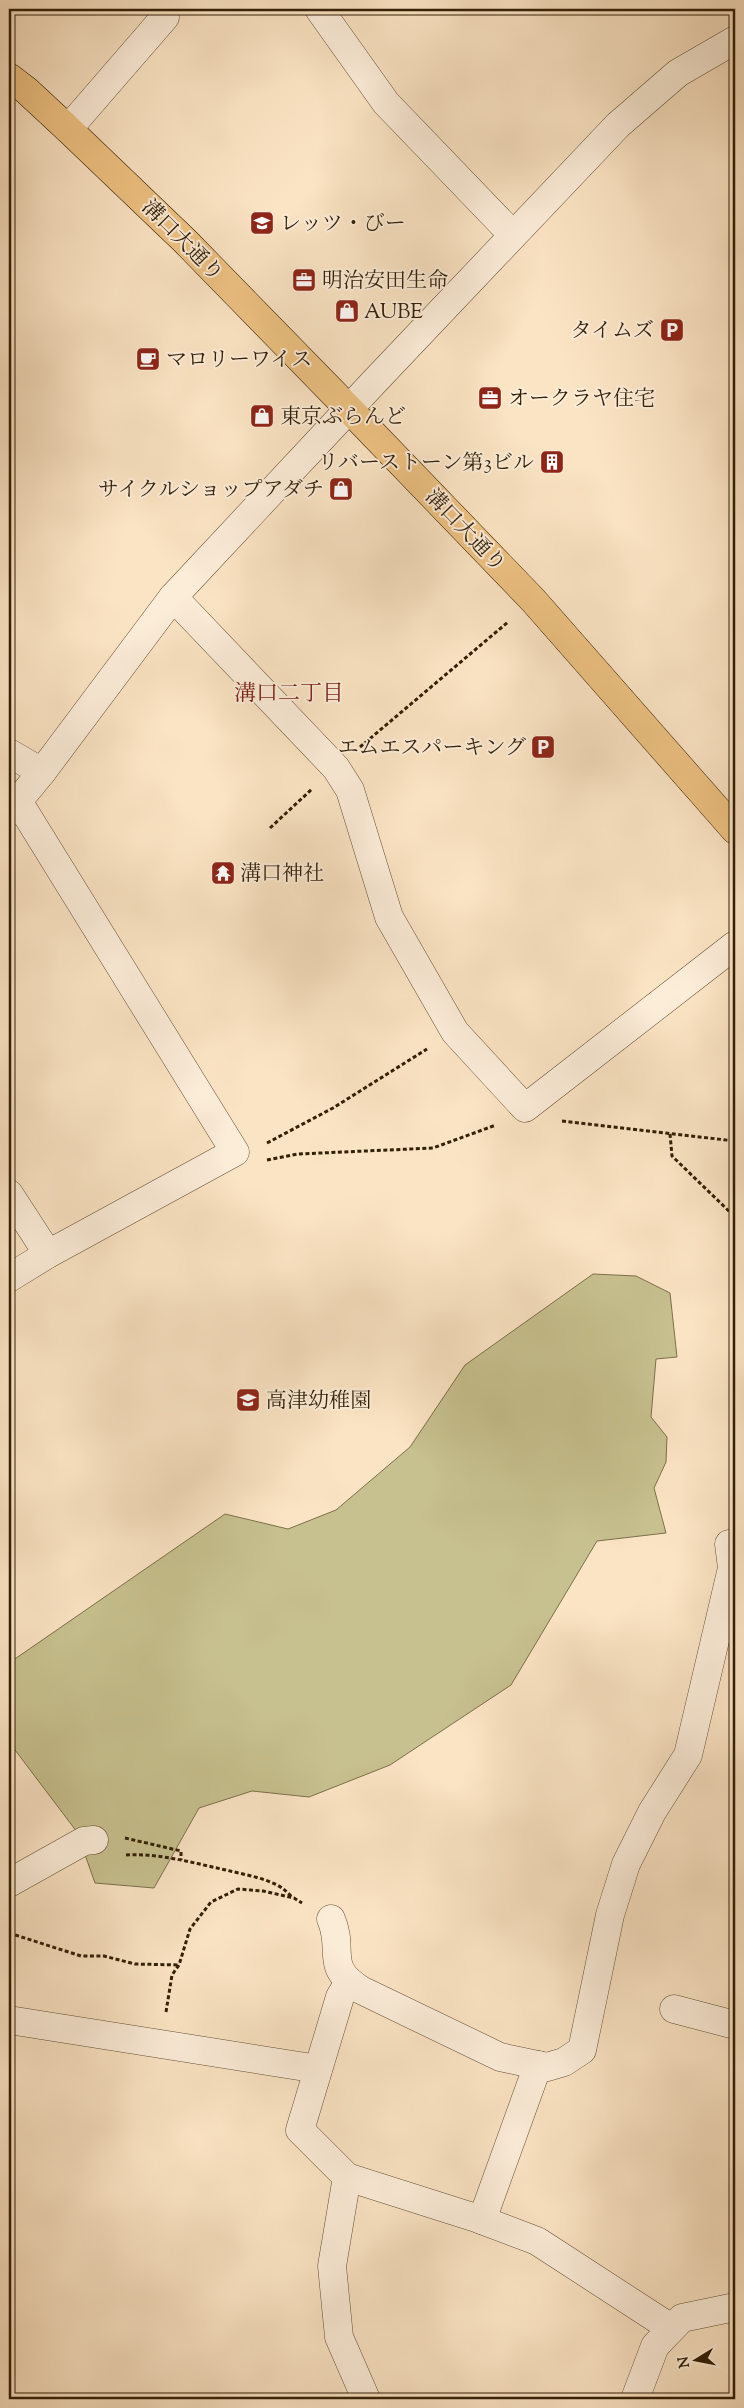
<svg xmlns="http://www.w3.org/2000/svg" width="744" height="2408" viewBox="0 0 744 2408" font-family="'Sorts Mill Goudy','Noto Serif JP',serif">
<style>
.green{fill:#c7c18f;stroke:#7c704a}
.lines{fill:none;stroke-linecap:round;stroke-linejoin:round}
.minor-casing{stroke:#645036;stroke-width:29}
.major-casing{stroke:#321f06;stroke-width:29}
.path{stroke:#321f06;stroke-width:3;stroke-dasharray:4 2.5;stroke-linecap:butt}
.minor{stroke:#fcedd9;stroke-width:28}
.major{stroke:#eec282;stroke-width:28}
.labels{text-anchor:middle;stroke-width:4;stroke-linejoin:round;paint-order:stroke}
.poi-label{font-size:21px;fill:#321f06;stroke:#fcedd9;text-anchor:start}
.street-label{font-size:21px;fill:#321f06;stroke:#fcedd9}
.neighbourhood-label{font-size:22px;fill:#7a1f14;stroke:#fcedd9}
</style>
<rect width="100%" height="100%" fill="#fbe4c4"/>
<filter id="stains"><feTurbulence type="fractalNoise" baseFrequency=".004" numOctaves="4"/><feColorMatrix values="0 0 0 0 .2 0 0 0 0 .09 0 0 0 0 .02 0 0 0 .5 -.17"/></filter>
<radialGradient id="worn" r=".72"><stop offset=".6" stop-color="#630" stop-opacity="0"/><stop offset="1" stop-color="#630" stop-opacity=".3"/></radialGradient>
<polygon class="green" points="593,1274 636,1276 670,1293 677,1357 656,1359 651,1417 667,1437 666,1462 654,1488 666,1533 597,1541 511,1685 390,1765 309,1797 252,1791 199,1808 154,1888 95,1883 77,1832 9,1742 9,1663 225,1514 288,1529 336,1510 410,1447 465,1365"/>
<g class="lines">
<defs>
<g id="minor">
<polyline points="319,9 386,103 513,235"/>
<polyline points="68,129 165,17"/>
<polyline points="173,597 336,768 350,790 389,917 455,1032 525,1108 735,945"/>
<polyline points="9,753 42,772"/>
<polyline points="9,812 42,772 173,597 375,381 618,125 678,73 735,40"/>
<polyline points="9,1194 48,1254"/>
<polyline points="9,1278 48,1254 235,1152 18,801"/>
<polyline points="9,1883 84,1841 94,1840"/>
<path d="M 331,1919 C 345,1951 323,1966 361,1990 L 500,2057 L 547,2067 L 564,2062 L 582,2050 L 610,1915 L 626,1864 L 652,1812 L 688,1755 L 732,1568 L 729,1544 L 735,1543"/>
<polyline points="349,1982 340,1997 300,2130 347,2177 476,2218 537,2241 671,2328"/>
<polyline points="674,2009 735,2025"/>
<polyline points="9,2020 318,2069"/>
<polyline points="347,2177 332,2266 339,2337 366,2399"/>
<polyline points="482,2220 538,2065"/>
<polyline points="635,2399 655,2346 682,2318 735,2307"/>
</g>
<polyline id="major" points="9,77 26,90 68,129 185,241 349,409 533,600 735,830"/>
</defs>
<use href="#minor" class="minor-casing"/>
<use href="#major" class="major-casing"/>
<g class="path">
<polyline points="360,747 508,622"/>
<polyline points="270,828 312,789"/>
<polyline points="562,1121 735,1141"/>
<polyline points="670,1134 672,1156 735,1217"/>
<polyline points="267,1143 333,1108 427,1049"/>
<polyline points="267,1160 298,1154 433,1148 496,1125"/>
<polyline points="125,1838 181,1851 181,1860"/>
<path d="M 126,1855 C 160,1853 193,1863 226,1870 C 242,1874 260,1877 275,1884 C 282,1887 287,1892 293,1898"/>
<polyline points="9,1933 81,1956 104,1956 135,1964 179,1965"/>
<polyline points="166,2012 172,1975 179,1965 190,1929 211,1902 238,1889 263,1891 294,1898 302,1903"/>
</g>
<use href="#minor" class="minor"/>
<use href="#major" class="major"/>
</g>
<defs>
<symbol id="school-square" viewBox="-11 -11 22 22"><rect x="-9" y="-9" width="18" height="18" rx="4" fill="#8f2418" stroke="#fcedd9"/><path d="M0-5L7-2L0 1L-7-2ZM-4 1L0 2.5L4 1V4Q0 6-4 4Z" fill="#fff"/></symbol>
<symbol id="office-square" viewBox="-11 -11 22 22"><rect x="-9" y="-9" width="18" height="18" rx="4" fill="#8f2418" stroke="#fcedd9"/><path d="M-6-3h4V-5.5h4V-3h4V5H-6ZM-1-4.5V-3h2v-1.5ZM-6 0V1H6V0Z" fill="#fff"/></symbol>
<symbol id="shop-square" viewBox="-11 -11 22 22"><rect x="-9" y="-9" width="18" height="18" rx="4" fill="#8f2418" stroke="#fcedd9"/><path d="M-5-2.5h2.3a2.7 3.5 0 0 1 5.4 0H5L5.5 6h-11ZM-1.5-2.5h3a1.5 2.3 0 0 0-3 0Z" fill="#fff"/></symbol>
<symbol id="parking-square" viewBox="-11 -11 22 22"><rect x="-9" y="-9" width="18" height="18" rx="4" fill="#8f2418" stroke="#fcedd9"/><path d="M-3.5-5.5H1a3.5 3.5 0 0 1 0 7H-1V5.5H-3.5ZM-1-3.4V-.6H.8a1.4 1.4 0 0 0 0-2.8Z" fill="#fff"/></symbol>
<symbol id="cafe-square" viewBox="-11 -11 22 22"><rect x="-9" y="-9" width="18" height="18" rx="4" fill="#8f2418" stroke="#fcedd9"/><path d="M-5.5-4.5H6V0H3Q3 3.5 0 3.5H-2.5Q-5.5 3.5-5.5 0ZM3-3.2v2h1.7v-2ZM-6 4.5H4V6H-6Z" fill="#fff"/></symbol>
<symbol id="building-square" viewBox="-11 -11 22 22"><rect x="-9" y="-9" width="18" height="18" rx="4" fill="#8f2418" stroke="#fcedd9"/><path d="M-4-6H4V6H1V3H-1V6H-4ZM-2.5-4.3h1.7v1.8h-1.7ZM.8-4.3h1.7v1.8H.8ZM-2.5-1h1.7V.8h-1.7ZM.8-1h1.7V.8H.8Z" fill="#fff"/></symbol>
<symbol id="temple-square" viewBox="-11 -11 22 22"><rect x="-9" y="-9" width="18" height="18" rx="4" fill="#8f2418" stroke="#fcedd9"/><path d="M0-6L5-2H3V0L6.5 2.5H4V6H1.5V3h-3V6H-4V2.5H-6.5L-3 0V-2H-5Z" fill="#fff"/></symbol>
</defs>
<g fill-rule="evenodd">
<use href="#school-square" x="248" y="209" width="28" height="28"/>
<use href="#office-square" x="290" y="266" width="28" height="28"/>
<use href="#shop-square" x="333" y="297" width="28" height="28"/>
<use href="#parking-square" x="658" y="316" width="28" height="28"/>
<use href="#cafe-square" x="134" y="345" width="28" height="28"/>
<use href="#office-square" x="476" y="384" width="28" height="28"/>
<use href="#shop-square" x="248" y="402" width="28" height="28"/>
<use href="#building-square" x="538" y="448" width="28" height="28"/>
<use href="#shop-square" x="327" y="475" width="28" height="28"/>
<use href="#parking-square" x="529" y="733" width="28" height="28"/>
<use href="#temple-square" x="209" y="859" width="28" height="28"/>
<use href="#school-square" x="234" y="1386" width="28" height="28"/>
</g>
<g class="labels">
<g class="poi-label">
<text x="280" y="230">レッツ・びー</text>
<text x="322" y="287">明治安田生命</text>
<text x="364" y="318">AUBE</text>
<text x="654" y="337" text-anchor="end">タイムズ</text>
<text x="166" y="366">マロリーワイス</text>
<text x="508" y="405">オークラヤ住宅</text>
<text x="280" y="423">東京ぶらんど</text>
<text x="534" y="469" text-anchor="end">リバーストーン第3ビル</text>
<text x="324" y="496" text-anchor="end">サイクルショップアダチ</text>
<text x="526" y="754" text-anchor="end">エムエスパーキング</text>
<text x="240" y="880">溝口神社</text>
<text x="266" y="1407">高津幼稚園</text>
</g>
<g class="street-label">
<text transform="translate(183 240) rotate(45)" y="7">溝口大通り</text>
<text transform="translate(466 530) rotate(46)" y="7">溝口大通り</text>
</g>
<g class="neighbourhood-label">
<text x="289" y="700">溝口二丁目</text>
</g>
</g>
<rect width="744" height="2408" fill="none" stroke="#fbe4c4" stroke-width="30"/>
<rect x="10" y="10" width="724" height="2388" fill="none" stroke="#321f06" stroke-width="2.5"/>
<rect x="15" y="15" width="714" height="2378" fill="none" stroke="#321f06"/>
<g transform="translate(696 2360) rotate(260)" stroke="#fcedd9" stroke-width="4" paint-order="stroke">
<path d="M0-4L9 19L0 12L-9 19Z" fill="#321f06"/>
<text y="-8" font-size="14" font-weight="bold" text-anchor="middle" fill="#321f06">N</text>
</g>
<rect width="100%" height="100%" filter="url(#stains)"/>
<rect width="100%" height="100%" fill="url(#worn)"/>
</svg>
